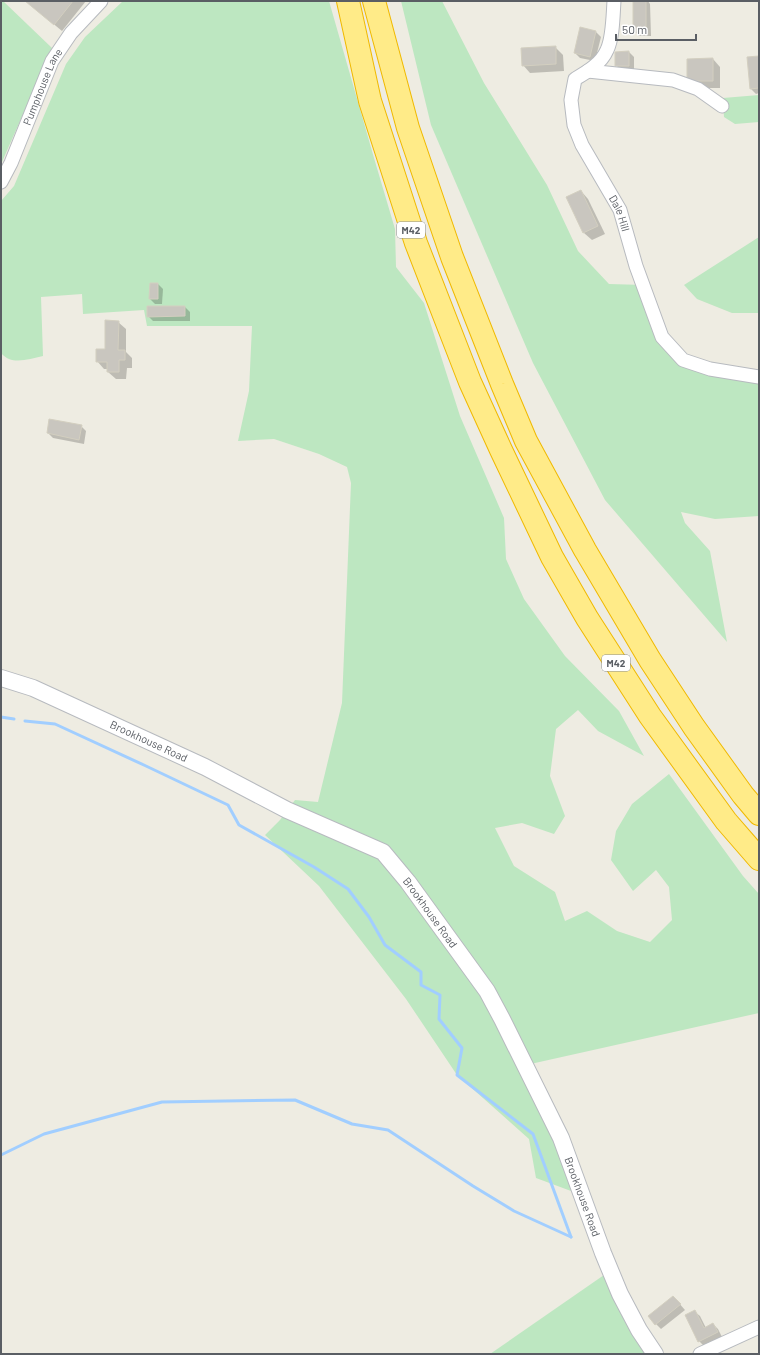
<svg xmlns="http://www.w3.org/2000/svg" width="760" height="1355" viewBox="0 0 760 1355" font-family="Barlow,sans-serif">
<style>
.green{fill:#bde7c1}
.shadow{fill:#0003}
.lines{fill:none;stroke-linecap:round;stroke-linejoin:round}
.stream{stroke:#a1ceff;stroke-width:3}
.building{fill:#c9c6bf;stroke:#d3cfc0}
.minor-casing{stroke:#b7babf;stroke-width:15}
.tertiary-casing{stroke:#b7babf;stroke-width:18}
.motorway-casing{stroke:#f0b900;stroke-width:24}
.minor{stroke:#fff;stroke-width:13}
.tertiary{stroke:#fff;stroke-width:16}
.motorway{stroke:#ffeb88;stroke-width:22}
.labels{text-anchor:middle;stroke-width:3.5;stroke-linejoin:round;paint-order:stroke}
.shield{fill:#fff;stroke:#8c8e92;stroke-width:1}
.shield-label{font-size:10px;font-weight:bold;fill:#5a5e64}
.street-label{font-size:11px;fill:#5a5e64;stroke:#fff}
</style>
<rect width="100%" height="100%" fill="#eeece2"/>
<g class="green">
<polygon points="1,1 3,1 52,48 2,162 1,160"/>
<path d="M 123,1 L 329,1 L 374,158 L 395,229 L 396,267 L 424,303 L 460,416 L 504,518 L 506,559 L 524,599 L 565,656 L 619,711 L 644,756 L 598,731 L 578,710 L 556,729 L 550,776 L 565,816 L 554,834 L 522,823 L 495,828 L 514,866 L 555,892 L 565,921 L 587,911 L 617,931 L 650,942 L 672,920 L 669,887 L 656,870 L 633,891 L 611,860 L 616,831 L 632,804 L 669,774 L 743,876 L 759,894 L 759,1013 L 526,1065 L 561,1138 L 571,1191 L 536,1178 L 529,1139 L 457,1075 L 406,999 L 319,886 L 265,835 L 280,820 L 295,800 L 318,802 L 342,703 L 351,483 L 347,467 L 319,454 L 274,439 L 238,441 L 249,391 L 252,326 L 147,326 L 144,310 L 83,314 L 82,294 L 41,297 L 43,356 C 28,359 12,366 1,353 L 1,201 L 14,186 L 66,64 L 85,37 Z"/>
<polygon points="401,1 442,1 484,83 547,185 578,251 609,284 644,285 662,337 683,360 759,377 759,516 715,519 681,512 685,523 710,551 727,642 605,500 533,363 431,125"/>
<polygon points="759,95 759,122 735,124 724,117 723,98"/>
<polygon points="759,237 759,313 732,313 697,299 684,285"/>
<polygon points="604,1275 649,1354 490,1354"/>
</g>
<g class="shadow">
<polygon points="26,1 86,1 62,31"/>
<polygon points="634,1 648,1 650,4 651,36 639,36 634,31"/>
<polygon points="581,28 596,32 601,37 595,61 580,58 575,53"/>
<polygon points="555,47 563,55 564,71 530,73 523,65"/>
<polygon points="629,52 634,57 634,70 621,70 616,65"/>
<polygon points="759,57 759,93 756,94 751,89"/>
<polygon points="713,59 720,67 720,88 696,88 688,81"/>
<polygon points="581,191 588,199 605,234 592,240 584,233 567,197"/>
<polygon points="158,284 163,289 162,304 155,304 150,299"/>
<polygon points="185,307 190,312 190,321 153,321 148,316"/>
<polygon points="118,322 126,329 126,352 132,358 132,368 127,368 126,379 116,379 108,372 108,369 104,369 97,361 106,351"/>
<polygon points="81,426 86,431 84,444 53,438 48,433"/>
<polygon points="678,1302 685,1310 661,1329 656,1324"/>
<polygon points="695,1312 700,1316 706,1328 713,1324 718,1329 722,1337 704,1346 699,1341"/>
</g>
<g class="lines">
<g class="stream">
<polyline points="1,717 14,719"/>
<polyline points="25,721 55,724 146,766 228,805 239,825 314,867 348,889 369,917 385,945 421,972 421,985 440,995 439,1019 462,1048 457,1075 533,1134 571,1237"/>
<polyline points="1,1155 44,1134 162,1102 295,1100 352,1124 388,1130 473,1186 514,1211 571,1237"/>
</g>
</g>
<g class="building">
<polygon points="25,1 73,1 54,25"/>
<rect x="633" y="1" width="13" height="30"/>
<polygon points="580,27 596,31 590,57 574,53"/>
<polygon points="556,46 556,64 522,66 521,48"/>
<polygon points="629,51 629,66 615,66 615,52"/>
<polygon points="759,56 759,88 750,89 747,57"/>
<polygon points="713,58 713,81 687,81 687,59"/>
<polygon points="581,190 598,226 583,233 566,197"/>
<polygon points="150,283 158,283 158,299 149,299"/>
<polygon points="147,306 185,306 185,316 147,317"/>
<polygon points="105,320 119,321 118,350 125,350 125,360 119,360 119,372 107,372 107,362 96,362 96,349 105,349"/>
<polygon points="49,419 82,425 79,440 47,433"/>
<polygon points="673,1296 681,1304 655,1325 648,1316"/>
<polygon points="695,1310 704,1328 713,1323 718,1332 698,1342 685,1315"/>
</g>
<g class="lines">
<defs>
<g id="minor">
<path id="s1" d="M 614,1 C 613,15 613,38 607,50 C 601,64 587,72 575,79 L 571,100 L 574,125 L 582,145 L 620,210 L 636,266 L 662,337 L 683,360 L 710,369 L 759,377"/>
<polyline points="588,71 673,80 698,89 722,106"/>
<path id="s2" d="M 1,182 L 11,163 L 52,61 L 71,33 L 101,1"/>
<polyline points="700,1354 759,1327"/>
</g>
<g id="tertiary">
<path id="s3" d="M 1,678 L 33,688 L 205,767 L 287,810 L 383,852 L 408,882 L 487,991 L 502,1019 L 561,1138 L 603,1253 L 620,1294 L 639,1330 L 655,1354"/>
</g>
<g id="motorway">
<polyline points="348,1 370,101 416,243 470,382 501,450 552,557 587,618 650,716 726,821 759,859"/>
<polyline points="374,1 408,128 452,257 502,384 526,441 585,550 650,660 694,727 743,795 759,814"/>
</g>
</defs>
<use href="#minor" class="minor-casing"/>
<use href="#tertiary" class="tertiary-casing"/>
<use href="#motorway" class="motorway-casing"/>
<use href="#minor" class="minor"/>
<use href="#tertiary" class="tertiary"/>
<use href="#motorway" class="motorway"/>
</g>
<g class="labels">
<g class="shield">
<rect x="397" y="222" width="28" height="16" rx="3"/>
<rect x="602" y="655" width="28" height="16" rx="3"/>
</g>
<g class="shield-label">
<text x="411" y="234">M42</text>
<text x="616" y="667">M42</text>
</g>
<g class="street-label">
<text dy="4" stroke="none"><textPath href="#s2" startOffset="104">Pumphouse Lane</textPath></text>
<text dy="4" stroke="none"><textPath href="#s1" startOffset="240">Dale Hill</textPath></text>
<text dy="4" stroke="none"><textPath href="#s3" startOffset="161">Brookhouse Road</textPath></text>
<text dy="4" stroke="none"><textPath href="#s3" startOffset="497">Brookhouse Road</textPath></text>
<text dy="4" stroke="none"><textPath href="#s3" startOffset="821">Brookhouse Road</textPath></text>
</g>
</g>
<rect width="760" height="1355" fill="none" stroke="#5a5e64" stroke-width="4"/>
<path d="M616 34v6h80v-6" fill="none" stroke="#5a5e64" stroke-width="2"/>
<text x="622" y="34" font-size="12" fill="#5a5e64" stroke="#ffffff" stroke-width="3" paint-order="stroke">50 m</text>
</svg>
